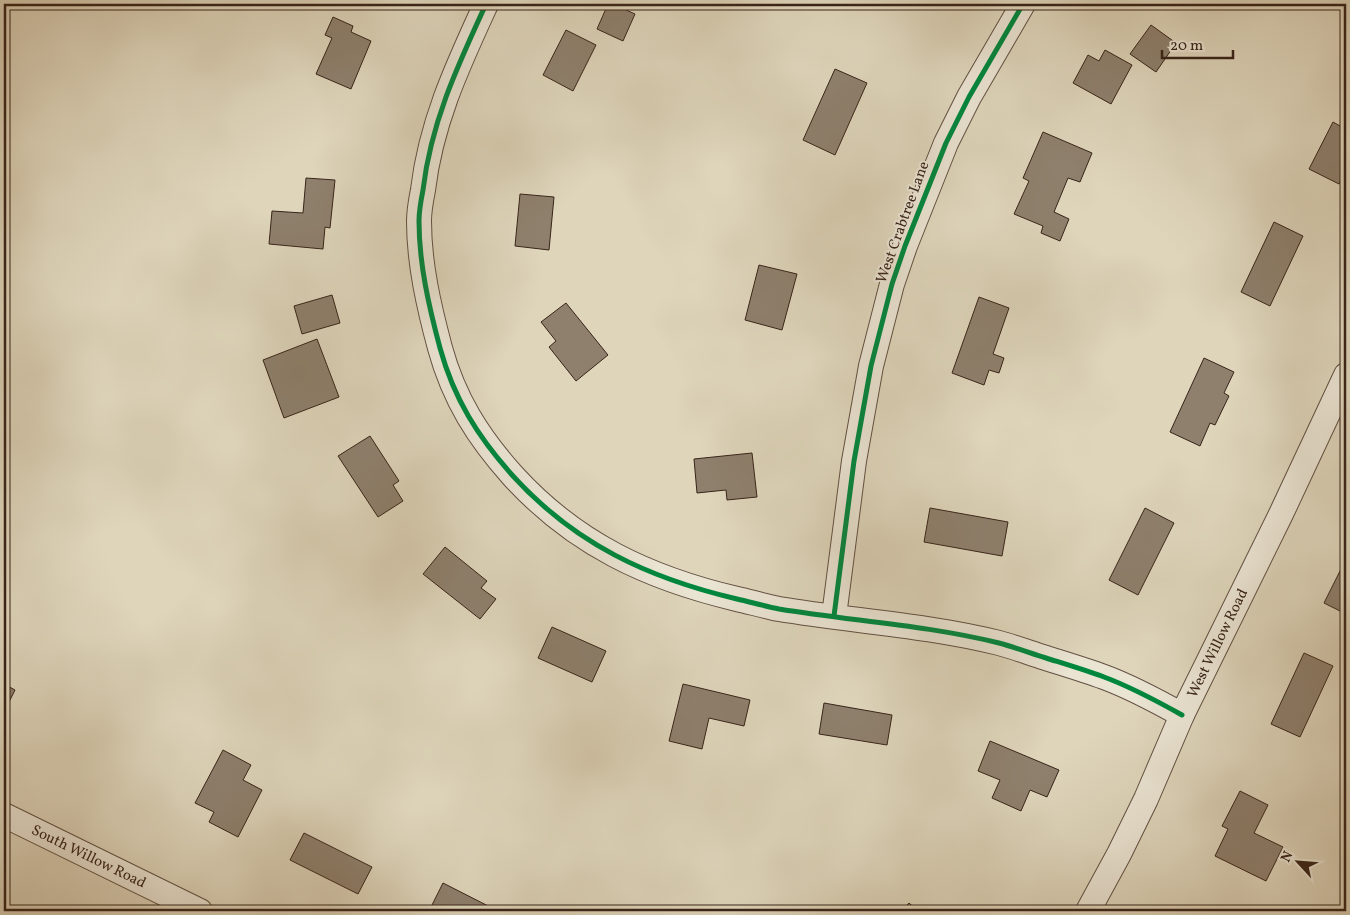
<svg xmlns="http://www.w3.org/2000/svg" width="1350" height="915" viewBox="0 0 1350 915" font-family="Vollkorn,serif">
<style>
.building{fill:#8e806d;stroke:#382419}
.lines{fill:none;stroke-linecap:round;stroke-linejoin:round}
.minor-casing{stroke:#625042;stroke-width:26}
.minor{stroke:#eae4d3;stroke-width:24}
.cycleway-casing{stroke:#eae4d3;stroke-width:8}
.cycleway{stroke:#00873e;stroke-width:5}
.labels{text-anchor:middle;stroke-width:4;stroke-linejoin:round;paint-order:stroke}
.street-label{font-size:15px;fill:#382419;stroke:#eae4d3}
</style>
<rect width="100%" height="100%" fill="#ded5bb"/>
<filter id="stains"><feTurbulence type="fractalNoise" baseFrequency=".004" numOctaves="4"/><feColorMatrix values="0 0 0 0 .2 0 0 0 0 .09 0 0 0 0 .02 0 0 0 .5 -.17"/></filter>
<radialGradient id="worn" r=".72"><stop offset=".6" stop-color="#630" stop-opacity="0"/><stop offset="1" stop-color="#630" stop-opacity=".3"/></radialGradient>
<g class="building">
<polygon points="608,4 613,4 635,14 623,41 597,29"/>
<polygon points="333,17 353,26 351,32 371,41 351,89 316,74 332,38 325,35"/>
<polygon points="1151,25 1176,43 1156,72 1130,54"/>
<polygon points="566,30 596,45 573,91 543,75"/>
<polygon points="1105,50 1132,65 1111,104 1073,83 1088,55 1099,61"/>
<polygon points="835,69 867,83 835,155 803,140"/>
<polygon points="1346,114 1346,169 1339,184 1309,169 1333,122 1340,126"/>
<polygon points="1043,132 1092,153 1080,182 1068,178 1054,212 1069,219 1060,241 1041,233 1043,226 1014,214 1029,181 1023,178"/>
<polygon points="306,178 335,180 330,228 325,227 323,249 269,244 272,211 303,213"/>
<polygon points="520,194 554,197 549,250 515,246"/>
<polygon points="1274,222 1303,236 1270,306 1241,292"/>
<polygon points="759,265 797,274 782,330 745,320"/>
<polygon points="332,295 340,323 302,334 294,306"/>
<polygon points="979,297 1009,308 993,354 1004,358 999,373 989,370 984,385 952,373"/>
<polygon points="566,303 608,355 576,381 549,347 556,341 541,322"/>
<polygon points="317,339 339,397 284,418 263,360"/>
<polygon points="1204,358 1234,372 1224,393 1229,396 1215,425 1210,423 1200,446 1170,432"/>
<polygon points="370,436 399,481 393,485 403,501 378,517 338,456"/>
<polygon points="752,453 757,497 727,500 726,490 697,493 694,459"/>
<polygon points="930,508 1008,522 1002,556 924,542"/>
<polygon points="1145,508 1174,523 1138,595 1109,580"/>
<polygon points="445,547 487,581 481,588 496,599 480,619 423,574"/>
<polygon points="1346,559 1346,614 1324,603"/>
<polygon points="552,627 606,651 592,682 538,658"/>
<polygon points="1304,653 1333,666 1300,737 1271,724"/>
<polygon points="4,684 15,690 4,712"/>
<polygon points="683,684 750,700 744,726 709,718 702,749 669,741"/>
<polygon points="824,703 892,715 887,745 819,734"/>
<polygon points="990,741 1059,770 1047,797 1030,790 1021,811 992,798 1000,780 978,771"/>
<polygon points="223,750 251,765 243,780 262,790 238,837 209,822 214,812 195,803"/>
<polygon points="1240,791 1268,805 1254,833 1283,847 1266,881 1215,856 1228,829 1222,826"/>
<polygon points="304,833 372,867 358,894 290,860"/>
<polygon points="443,883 498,911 429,911"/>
<polygon points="909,903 918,911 901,911"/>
</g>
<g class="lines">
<defs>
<g id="minor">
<path d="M 486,4 C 458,65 431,122 423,190 C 421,200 419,210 419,221 C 419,264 429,307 440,348 C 454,399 478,437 513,476 C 575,544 648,578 737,599 C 750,602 765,606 779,609 C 852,621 926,625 999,643 C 1014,647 1030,653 1046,658 C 1065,664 1085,670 1104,677 C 1131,687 1157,701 1182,715"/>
<polyline points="834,616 854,461 871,366 892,284 905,246 946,143 969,97 1023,4"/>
<polyline points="4,815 200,911"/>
<polyline points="1088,911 1119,854 1146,799 1182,715 1281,514 1346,375"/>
</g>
</defs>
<use href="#minor" class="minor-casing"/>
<use href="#minor" class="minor"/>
<defs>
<g id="cycleway">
<path d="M 486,4 C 458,65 431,122 423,190 C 421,200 419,210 419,221 C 419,264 429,307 440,348 C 454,399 478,437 513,476 C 575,544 648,578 737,599 C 750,602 765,606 779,609 C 852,621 926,625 999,643 C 1014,647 1030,653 1046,658 C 1065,664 1085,670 1104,677 C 1131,687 1157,701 1182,715"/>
<polyline points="834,616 854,461 871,366 892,284 905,246 946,143 969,97 1023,4"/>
</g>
</defs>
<use href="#cycleway" class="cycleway-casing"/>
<use href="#cycleway" class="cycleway"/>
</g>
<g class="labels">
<g class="street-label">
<text transform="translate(902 222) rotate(-70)" y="5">West Crabtree Lane</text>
<text transform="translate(1217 643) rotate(-64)" y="5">West Willow Road</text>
<text transform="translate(89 856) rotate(26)" y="5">South Willow Road</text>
</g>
</g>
<rect width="1350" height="915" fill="none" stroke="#ded5bb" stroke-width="20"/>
<rect x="5" y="5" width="1340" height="905" fill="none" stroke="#382419" stroke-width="2.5"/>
<rect x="10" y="10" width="1330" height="895" fill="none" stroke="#382419"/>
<g transform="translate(1298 862) rotate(296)" stroke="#eae4d3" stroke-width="4" paint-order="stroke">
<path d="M0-4L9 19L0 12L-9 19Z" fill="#382419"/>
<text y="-8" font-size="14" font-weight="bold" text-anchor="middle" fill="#382419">N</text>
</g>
<path d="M1162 50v8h71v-8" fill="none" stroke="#382419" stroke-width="2.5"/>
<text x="1170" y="50" font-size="15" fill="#382419" stroke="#eae4d3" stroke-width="4" paint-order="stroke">20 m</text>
<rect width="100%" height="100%" filter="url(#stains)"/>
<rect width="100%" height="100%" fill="url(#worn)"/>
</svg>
